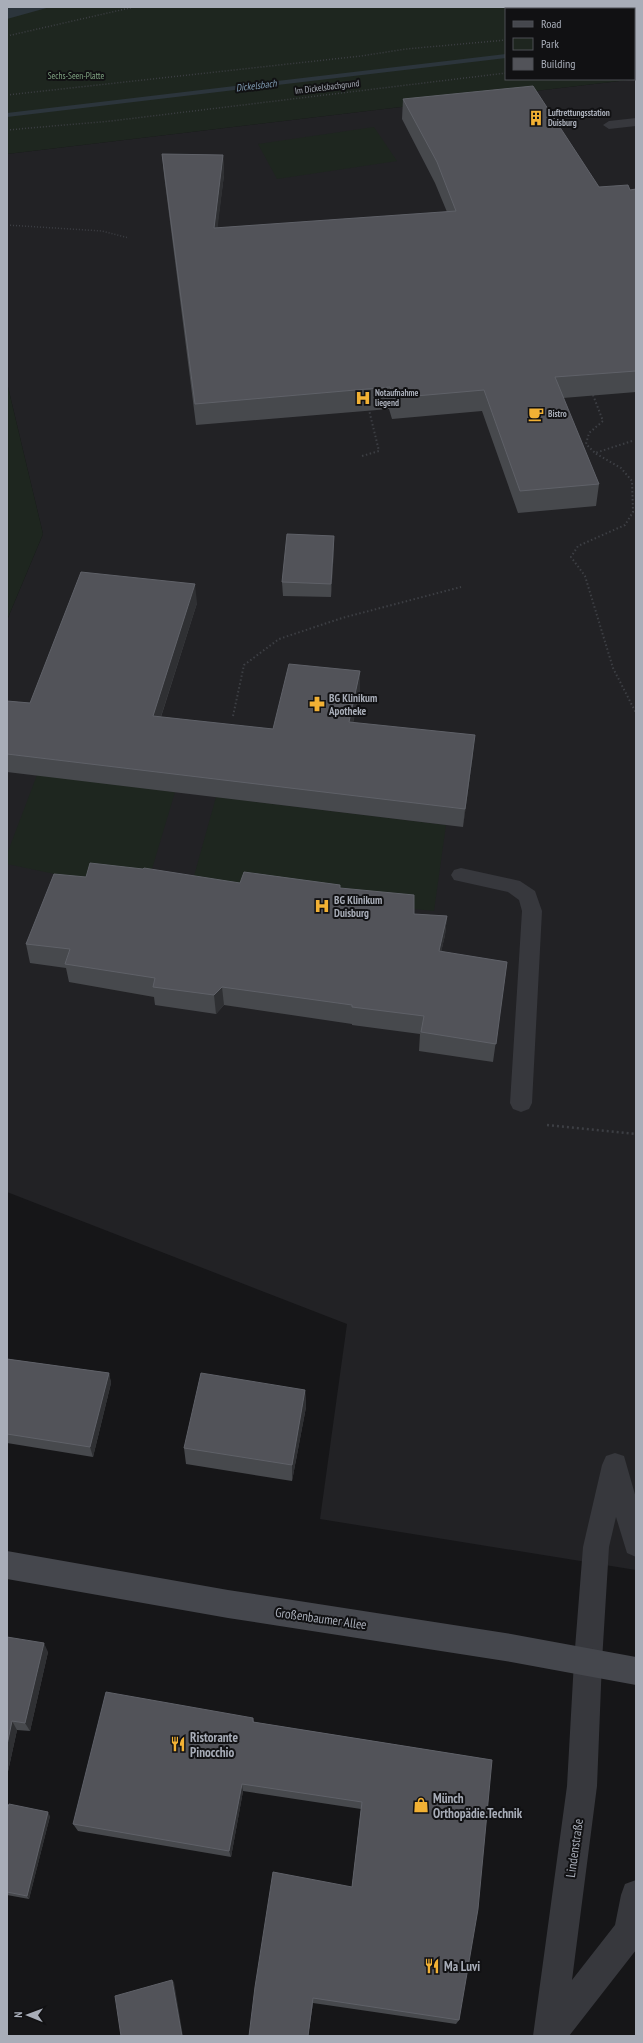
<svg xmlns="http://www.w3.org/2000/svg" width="643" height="2043" viewBox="0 0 643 2043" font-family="'PT Sans Narrow',sans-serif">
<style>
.built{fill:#222225}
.green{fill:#1e261f;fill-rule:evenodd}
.water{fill:#2c353c}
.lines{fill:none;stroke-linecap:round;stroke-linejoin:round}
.stream{fill:#2c353c;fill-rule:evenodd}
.path-far2{stroke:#3d3f44;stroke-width:1.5;stroke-dasharray:1 2;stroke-linecap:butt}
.path-far1{stroke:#3d3f44;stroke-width:2;stroke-dasharray:1.5 2.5;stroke-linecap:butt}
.path{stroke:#3d3f44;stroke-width:2.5;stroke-dasharray:2 3;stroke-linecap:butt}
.service{fill:#37383d;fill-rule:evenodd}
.minor{fill:#37383d;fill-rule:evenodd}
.secondary{fill:#45474d;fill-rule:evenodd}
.wall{fill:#47494d}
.shaded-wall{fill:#2f3033}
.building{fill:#525359;stroke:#5f6168}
.labels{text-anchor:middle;stroke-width:4;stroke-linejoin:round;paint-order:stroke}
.far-park-label{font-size:9px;fill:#7fa381;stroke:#111113}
.far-street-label{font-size:9px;fill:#a8adb8;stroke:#111113}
.far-poi-label{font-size:9px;font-weight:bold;fill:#a8adb8;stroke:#111113;text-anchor:start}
.far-water-label{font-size:10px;font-style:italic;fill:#7f9bb3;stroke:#111113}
.poi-label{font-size:11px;font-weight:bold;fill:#a8adb8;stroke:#111113;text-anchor:start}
.near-street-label{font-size:13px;fill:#a8adb8;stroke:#111113}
.near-poi-label{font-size:13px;font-weight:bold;fill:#a8adb8;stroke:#111113;text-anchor:start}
</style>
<rect width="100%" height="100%" fill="#161618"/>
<polygon class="built" points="636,79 636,1570 320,1519 347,1324 7,1192 7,620 43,534 7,383 7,154"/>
<g class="green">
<path d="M 7,7 L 636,7 L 636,79 L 7,154 ZM 506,9 L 634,9 L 634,79 L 506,79 Z"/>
<polygon points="374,127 397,161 277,179 258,144"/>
<polygon points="7,383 43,534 7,620"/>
<polygon points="37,775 175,792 146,889 93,882 7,864 7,854"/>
<polygon points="216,797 446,825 434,911 245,892 189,894"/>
</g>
<polygon class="water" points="7,7 50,7 7,19"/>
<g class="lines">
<g class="stream">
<rect x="634" y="39" width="2" height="4"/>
<polygon points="506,54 506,58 7,117 7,113"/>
</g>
<g class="path-far2">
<polyline points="634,25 636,24"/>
<polyline points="7,36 134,7"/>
<polyline points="634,57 636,57"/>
<polyline points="7,95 361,56 406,49 506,40"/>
<polyline points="7,130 111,121 506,73"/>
<polyline points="7,225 102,231 129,238"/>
</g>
<g class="path-far1">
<polyline points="593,395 603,421 589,433 586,444 595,453"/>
<polyline points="632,441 595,453 621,468 632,481 633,512 625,525 578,546 571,557 585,576 613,668 636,713"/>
<polyline points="362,456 379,451 369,410"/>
<polyline points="233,716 244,665 279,639 342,618 461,587"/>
</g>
<polyline class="path" points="547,1125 636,1134"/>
<g class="service">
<polygon points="636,118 636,126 609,129 603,125 609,121"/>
<polygon points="461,868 520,881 535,891 542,911 532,1103 529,1109 521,1112 513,1109 510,1103 522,911 519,900 508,892 454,880 451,875 454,870"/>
<polygon points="615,1453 624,1456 636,1498 636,1557 627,1553 616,1517 609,1547 602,1661 598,1671 588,1675 578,1671 574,1661 583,1547 602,1465 606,1456"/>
</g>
<polygon class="minor" points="588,1647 598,1651 602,1661 597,1786 572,1980 615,1925 621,1895 625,1884 636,1880 636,1950 569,2036 533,2036 567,1786 574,1661 578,1651"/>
<polygon class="secondary" points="7,1551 228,1590 511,1634 636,1657 636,1685 511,1662 228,1618 7,1579"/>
</g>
<g class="wall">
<polygon points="403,99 599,187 630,190 636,189 636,392 563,398 599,484 596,506 518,513 482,411 392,419 389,409 196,425 164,175 162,154 223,155 224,175 217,228 447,212 435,183 402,119"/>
<polygon points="334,536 334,549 331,597 283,596 282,582"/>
<polygon points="197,603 161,717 273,729 360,671 360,690 353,723 473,754 463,827 7,772 7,701 30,703"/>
<polygon points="86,877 240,883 340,888 414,914 447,916 445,935 441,952 507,962 493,1062 419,1051 420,1034 352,1025 352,1024 224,1005 216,1014 155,1005 154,997 69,982 66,968 30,963 26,944"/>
<polygon points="7,1359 109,1373 111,1383 93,1457 7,1443"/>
<polygon points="305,1390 306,1407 292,1481 186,1464 184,1448"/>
<polygon points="7,1637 48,1652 30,1731 17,1730 7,1776"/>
<polygon points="253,1718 254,1722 492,1760 459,2020 456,2024 313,2003 308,2036 249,2036 352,1887 361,1809 243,1791 231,1857 78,1831 73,1824"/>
<polygon points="7,1810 50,1816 29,1899 7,1895"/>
</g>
<g class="shaded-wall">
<polygon points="223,155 224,175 215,249 214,228"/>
<polygon points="334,536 334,549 331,597 331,584"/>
<polygon points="195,584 197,603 155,735 153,716"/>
<polygon points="360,671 360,690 349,741 349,722"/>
<polygon points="475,735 473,754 463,827 465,809"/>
<polygon points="447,916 445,935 437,970 439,951"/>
<polygon points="222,987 224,1005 216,1014 214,995"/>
<polygon points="109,1373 111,1383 93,1457 90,1447"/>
<polygon points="305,1390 306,1407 292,1481 292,1465"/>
<polygon points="44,1643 48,1652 30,1731 25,1723"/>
<polygon points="12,1721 17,1730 7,1776 7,1745"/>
<polygon points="242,1784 243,1791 231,1857 229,1851"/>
<polygon points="48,1812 50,1816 29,1899 27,1896"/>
<polygon points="172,1980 174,1982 183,2036 182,2036"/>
<polygon points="313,1998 313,2003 308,2036"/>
</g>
<g class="building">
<polygon points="533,86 599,187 628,185 630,190 636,189 636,371 555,377 599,484 520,491 484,390 393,398 390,387 195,404 162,154 223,155 214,228 456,211 437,162 403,99"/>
<polygon points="287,534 334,536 331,584 282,582"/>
<polygon points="81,572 195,584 153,716 273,729 289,664 360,671 349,722 475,735 465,809 7,754 7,701 30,703"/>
<polygon points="90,863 143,869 144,868 240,883 244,872 340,885 340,888 414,895 414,914 447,916 439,951 507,962 496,1044 421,1032 424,1016 352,1007 352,1005 222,987 214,995 153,987 155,978 65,964 70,949 26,944 54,874 86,877"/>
<polygon points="7,1359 109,1373 90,1447 7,1434"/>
<polygon points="201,1373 305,1390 292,1465 184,1448"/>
<polygon points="7,1637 44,1643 25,1723 12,1721 7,1745"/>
<polygon points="106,1692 253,1718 253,1722 492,1760 478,1909 459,2020 313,1998 308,2036 249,2036 255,1987 273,1872 352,1887 362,1802 242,1784 229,1851 73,1824"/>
<polygon points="9,1804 48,1812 27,1896 7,1892 7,1810"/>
<polygon points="172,1980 182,2036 121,2036 115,1996"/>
</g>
<defs>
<symbol id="building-bare" viewBox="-9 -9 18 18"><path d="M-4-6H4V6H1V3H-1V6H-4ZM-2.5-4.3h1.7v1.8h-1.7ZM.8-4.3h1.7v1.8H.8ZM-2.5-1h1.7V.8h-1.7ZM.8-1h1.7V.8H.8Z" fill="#f2b134" stroke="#111113" stroke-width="2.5" paint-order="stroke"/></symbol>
<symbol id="hospital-bare" viewBox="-9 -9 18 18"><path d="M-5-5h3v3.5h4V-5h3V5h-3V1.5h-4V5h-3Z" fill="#f2b134" stroke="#111113" stroke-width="2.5" paint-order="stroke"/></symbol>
<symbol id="cafe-bare" viewBox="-9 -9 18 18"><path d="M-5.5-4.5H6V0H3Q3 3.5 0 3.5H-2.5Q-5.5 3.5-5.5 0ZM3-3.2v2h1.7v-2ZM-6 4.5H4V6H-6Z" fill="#f2b134" stroke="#111113" stroke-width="2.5" paint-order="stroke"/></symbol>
<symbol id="pharmacy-bare" viewBox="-9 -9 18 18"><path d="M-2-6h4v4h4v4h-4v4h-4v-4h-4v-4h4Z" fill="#f2b134" stroke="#111113" stroke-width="2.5" paint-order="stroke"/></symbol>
<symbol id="restaurant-bare" viewBox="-9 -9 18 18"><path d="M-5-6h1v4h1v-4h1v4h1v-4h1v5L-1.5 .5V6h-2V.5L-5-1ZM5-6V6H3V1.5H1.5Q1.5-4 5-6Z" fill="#f2b134" stroke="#111113" stroke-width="2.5" paint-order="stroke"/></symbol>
<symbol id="shop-bare" viewBox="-9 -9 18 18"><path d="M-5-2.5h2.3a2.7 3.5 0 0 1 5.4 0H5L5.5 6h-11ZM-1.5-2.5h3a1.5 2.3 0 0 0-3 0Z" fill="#f2b134" stroke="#111113" stroke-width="2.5" paint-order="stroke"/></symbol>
</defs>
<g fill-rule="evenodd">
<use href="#building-bare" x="525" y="107" width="22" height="22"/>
<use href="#hospital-bare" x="352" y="387" width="22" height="22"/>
<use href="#cafe-bare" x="525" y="403" width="22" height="22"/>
<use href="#pharmacy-bare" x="306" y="693" width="22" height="22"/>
<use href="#hospital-bare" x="311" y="895" width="22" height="22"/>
<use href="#restaurant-bare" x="167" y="1733" width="22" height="22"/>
<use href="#shop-bare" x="410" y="1794" width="22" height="22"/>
<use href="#restaurant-bare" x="421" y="1955" width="22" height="22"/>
</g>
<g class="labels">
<g class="far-park-label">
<text x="76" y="79">Sechs-Seen-Platte</text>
</g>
<g class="far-street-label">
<text transform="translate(327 87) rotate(-7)" y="3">Im Dickelsbachgrund</text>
</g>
<g class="far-poi-label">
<text x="548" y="116">Luftrettungsstation<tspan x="548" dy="10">Duisburg</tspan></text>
<text x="375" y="396">Notaufnahme<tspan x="375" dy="10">liegend</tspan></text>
<text x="548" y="417">Bistro</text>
</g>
<g class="far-water-label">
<text transform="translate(256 85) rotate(-7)" y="4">Dickelsbach</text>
</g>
<g class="poi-label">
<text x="329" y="702">BG Klinikum<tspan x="329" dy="13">Apotheke</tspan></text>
<text x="334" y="904">BG Klinikum<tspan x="334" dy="13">Duisburg</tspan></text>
</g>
<g class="near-street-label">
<text transform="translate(321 1618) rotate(8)" y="5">Großenbaumer Allee</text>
<text transform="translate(574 1848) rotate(-82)" y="5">Lindenstraße</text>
</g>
<g class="near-poi-label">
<text x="190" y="1742">Ristorante<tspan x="190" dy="15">Pinocchio</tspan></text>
<text x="433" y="1803">Münch<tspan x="433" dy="15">Orthopädie.Technik</tspan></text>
<text x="444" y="1971">Ma Luvi</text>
</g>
</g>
<rect width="643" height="2043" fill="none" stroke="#a8adb8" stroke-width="16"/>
<rect x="505" y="8" width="130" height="72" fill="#111113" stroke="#4d4f55"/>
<rect x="513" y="21" width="20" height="6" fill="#45474d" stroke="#4d4f55"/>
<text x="541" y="28" font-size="12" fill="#a8adb8">Road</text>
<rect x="513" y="38" width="20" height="12" fill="#1e261f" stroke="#4d4f55"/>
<text x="541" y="48" font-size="12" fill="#a8adb8">Park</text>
<rect x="513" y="58" width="20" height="12" fill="#525359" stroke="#4d4f55"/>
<text x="541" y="68" font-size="12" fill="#a8adb8">Building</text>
<g transform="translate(28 2015) rotate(271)" stroke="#111113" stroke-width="3" paint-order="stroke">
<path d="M0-3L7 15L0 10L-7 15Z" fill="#a8adb8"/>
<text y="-6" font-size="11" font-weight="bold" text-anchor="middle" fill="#a8adb8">N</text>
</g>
</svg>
